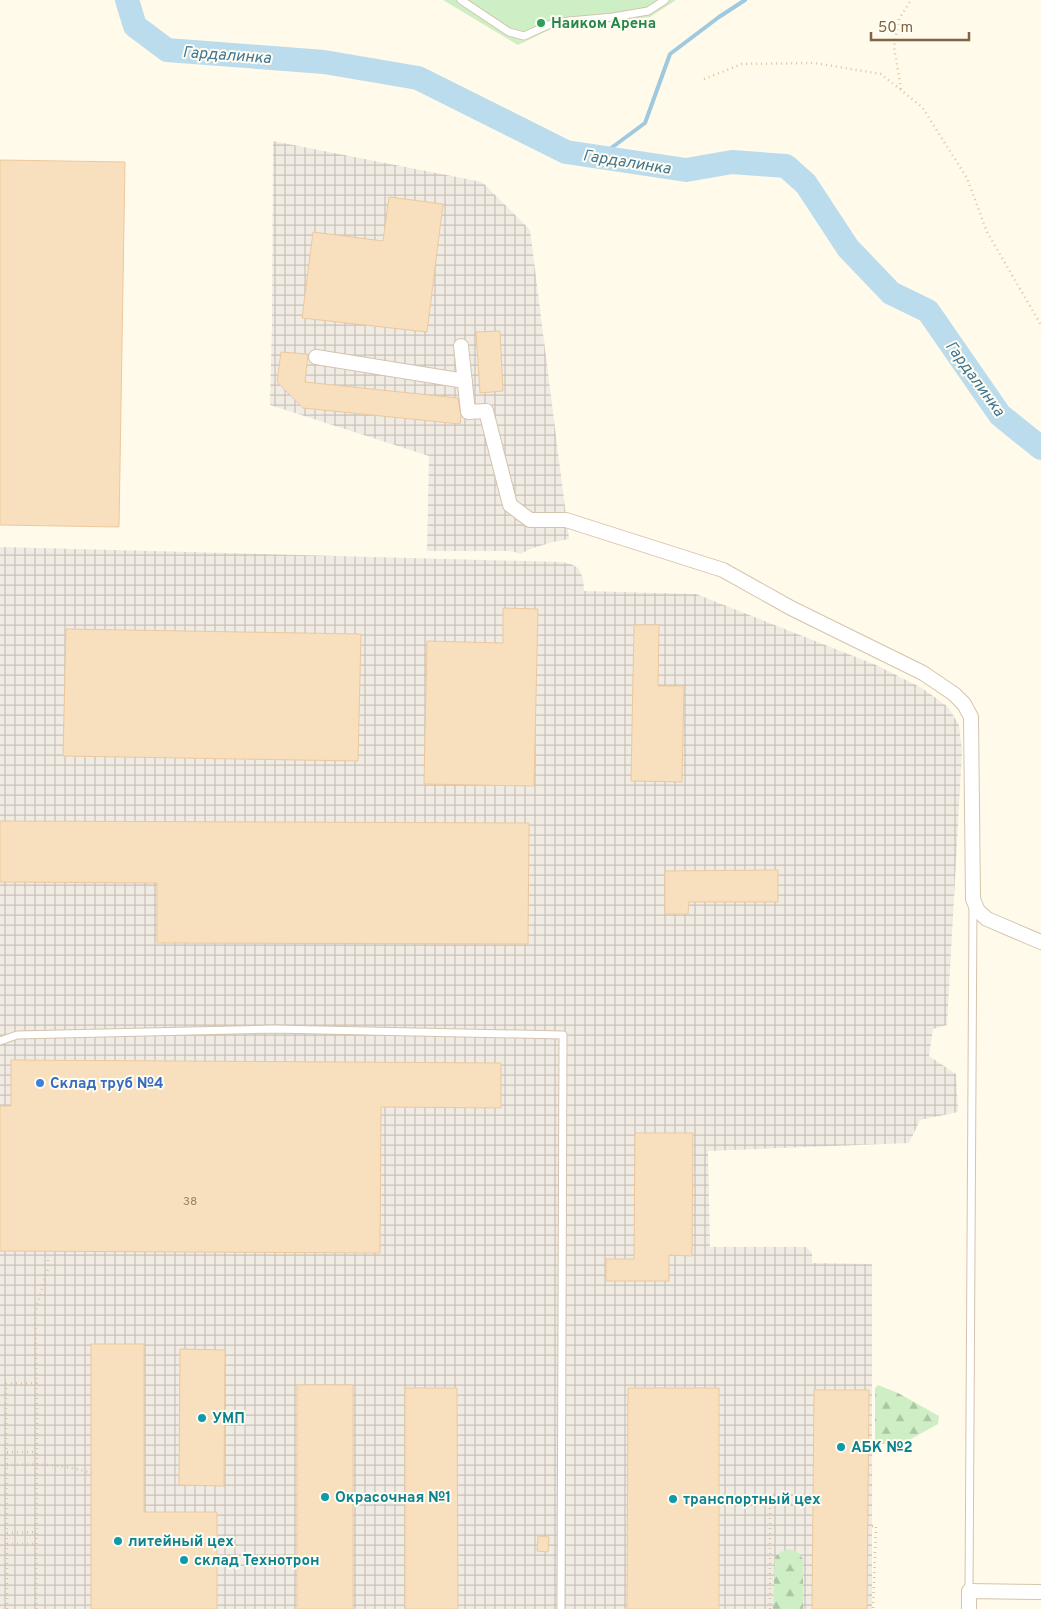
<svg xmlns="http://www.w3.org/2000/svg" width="1041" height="1609" viewBox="0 0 1041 1609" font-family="Overpass,sans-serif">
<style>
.industrial{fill:url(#industrial-grid)}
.forest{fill:url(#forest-firs)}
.pitch{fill:#ceefc5}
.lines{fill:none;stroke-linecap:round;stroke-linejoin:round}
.stream{stroke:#9fc9df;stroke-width:4}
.river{stroke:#bbdcec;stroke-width:24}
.building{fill:#f8dfbe;stroke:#ecc99c}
.service-casing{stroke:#d4c4ad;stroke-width:9}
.minor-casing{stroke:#d4c4ad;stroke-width:16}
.path{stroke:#dec39f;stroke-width:2.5;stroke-dasharray:1 4;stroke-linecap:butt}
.service{stroke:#fff;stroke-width:7}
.minor{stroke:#fff;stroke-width:14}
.leisure-dot{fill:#2e9e5b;stroke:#fffcf2;stroke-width:2}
.shop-dot{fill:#3f7fe0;stroke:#fffcf2;stroke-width:2}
.culture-dot{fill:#0f9aa8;stroke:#fffcf2;stroke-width:2}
.labels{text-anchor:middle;stroke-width:4;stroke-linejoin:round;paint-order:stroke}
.number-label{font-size:12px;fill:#9c8466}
.leisure-label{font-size:15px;font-weight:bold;fill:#27864d;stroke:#fffcf2;text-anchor:start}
.shop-label{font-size:15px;font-weight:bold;fill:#366cbe;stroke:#fffcf2;text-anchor:start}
.culture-label{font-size:15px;font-weight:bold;fill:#0d838f;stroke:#fffcf2;text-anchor:start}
.water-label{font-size:16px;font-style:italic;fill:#3f7694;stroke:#fffcf2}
</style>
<defs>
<pattern id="industrial-grid" width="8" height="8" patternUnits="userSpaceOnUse" patternTransform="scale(1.25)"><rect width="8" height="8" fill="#f0ebe3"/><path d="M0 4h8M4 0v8" fill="none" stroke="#c8c2ba"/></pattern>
<pattern id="forest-firs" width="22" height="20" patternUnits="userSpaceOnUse" patternTransform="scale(1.25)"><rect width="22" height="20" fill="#ceefc5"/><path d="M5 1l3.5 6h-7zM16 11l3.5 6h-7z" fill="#acc5a2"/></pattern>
</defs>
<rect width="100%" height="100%" fill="#fffaea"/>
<g class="industrial">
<polygon points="273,141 482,182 530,230 569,539 553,542 533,548 520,554 512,551 427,551 429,456 270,405 272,324"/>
<polygon points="0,547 561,562 571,564 578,568 583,578 584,591 696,594 876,665 922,688 948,707 959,725 962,751 947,1025 933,1029 929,1056 956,1074 958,1112 920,1120 909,1143 708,1151 710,1247 806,1247 812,1253 812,1263 872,1264 872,1609 0,1609"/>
</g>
<g class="forest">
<polygon points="878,1385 898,1393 939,1416 938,1424 902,1444 875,1444 875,1388"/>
<polygon points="789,1549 797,1552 803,1559 803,1609 773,1609 775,1557 781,1552"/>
</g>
<polygon class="pitch" points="443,0 676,0 650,17 551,29 518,45"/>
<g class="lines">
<polyline class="stream" points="599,157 645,123 670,54 719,17 745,0"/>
<polyline class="river" points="127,0 135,26 167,50 324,62 418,78 566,152 686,170 732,162 786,166 806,184 848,248 891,293 928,311 1000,415 1041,448"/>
</g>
<g class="building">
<polygon points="0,160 125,162 119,527 0,525"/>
<polygon points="389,197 443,204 427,332 302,318 313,232 383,241"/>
<polygon points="500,331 503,391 480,393 476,332"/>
<polygon points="281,352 308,354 305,382 458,398 461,416 460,424 303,408 277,382"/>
<polygon points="503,608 538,609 534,786 424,784 427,641 503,643"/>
<polygon points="634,625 659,625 658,686 684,686 682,782 631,781"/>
<polygon points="66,629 361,634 358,761 63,756"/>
<polygon points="0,821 529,823 528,944 157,943 157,883 0,882"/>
<polygon points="778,870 778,902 689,902 688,914 665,914 665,871"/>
<polygon points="11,1060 501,1063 501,1108 381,1107 380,1253 0,1251 0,1106 11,1106"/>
<polygon points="635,1133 693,1133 692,1256 669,1255 669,1281 606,1281 606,1259 634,1259"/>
<polygon points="91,1344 144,1344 144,1512 217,1512 217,1609 91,1609"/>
<polygon points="180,1349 225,1350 224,1486 179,1485"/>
<rect x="297" y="1385" width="56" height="224"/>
<polygon points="405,1388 457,1388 458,1609 405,1609"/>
<polygon points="628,1388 719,1388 719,1609 627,1609"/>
<polygon points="814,1390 869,1390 867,1609 812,1609"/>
<polygon points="538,1536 549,1537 548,1552 537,1551"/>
</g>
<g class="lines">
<defs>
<g id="service">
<polyline points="461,0 509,32 524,36 548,25 569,21 613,17 648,11 665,0"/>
<polyline points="0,1041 17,1035 273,1029 563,1035 561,1609"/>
<polyline points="969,1591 973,907"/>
</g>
<g id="minor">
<polyline points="461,346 468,412 486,411 510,505 530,520 566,520 723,570 791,608 923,673 954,694 964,704 971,717 973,899 978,911 987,919 1041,942"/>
<polyline points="316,357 465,381"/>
<polyline points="969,1609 969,1591 1041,1592"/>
</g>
</defs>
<use href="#service" class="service-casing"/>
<use href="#minor" class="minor-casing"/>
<g class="path">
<polyline points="704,79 742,64 815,63 881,74 922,107 967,178 987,232 1041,325"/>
<polyline points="901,89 894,47 899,19 911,0"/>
<polyline points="7,1452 37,1452"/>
<path d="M 7,1465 C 39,1464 61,1464 92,1473"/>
<polyline points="872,1526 876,1526 873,1609"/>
<polyline points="7,1533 36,1532"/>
<polyline points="7,1544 36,1544"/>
<polyline points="7,1609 6,1384 37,1383"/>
<polyline points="36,1609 37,1415 35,1312 48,1269 48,1251"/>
<polyline points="770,1609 770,1505 813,1504"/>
</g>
<use href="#service" class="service"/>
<use href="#minor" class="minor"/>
</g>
<circle class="leisure-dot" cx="541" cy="23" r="5"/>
<circle class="shop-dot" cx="40" cy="1083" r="5"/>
<g class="culture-dot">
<circle cx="202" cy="1418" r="5"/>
<circle cx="841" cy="1447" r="5"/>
<circle cx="325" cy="1497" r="5"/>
<circle cx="673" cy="1499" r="5"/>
<circle cx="118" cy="1541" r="5"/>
<circle cx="184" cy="1560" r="5"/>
</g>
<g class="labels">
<g class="number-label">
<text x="190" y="1205">38</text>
</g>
<g class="leisure-label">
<text x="551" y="28">Наиком Арена</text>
</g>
<g class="shop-label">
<text x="50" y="1088">Склад труб №4</text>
</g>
<g class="culture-label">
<text x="212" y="1423">УМП</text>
<text x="851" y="1452">АБК №2</text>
<text x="335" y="1502">Окрасочная №1</text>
<text x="683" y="1504">транспортный цех</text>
<text x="128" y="1546">литейный цех</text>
<text x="194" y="1565">склад Технотрон</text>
</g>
<g class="water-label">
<text transform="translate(227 54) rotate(4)" y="6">Гардалинка</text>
<text transform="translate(627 161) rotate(9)" y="6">Гардалинка</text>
<text transform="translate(976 378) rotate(54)" y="6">Гардалинка</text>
</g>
</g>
<path d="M871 32v8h98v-8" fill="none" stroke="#7e6548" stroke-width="2.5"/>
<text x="878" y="32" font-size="15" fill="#7e6548" stroke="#fffcf2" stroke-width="4" paint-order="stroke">50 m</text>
</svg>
